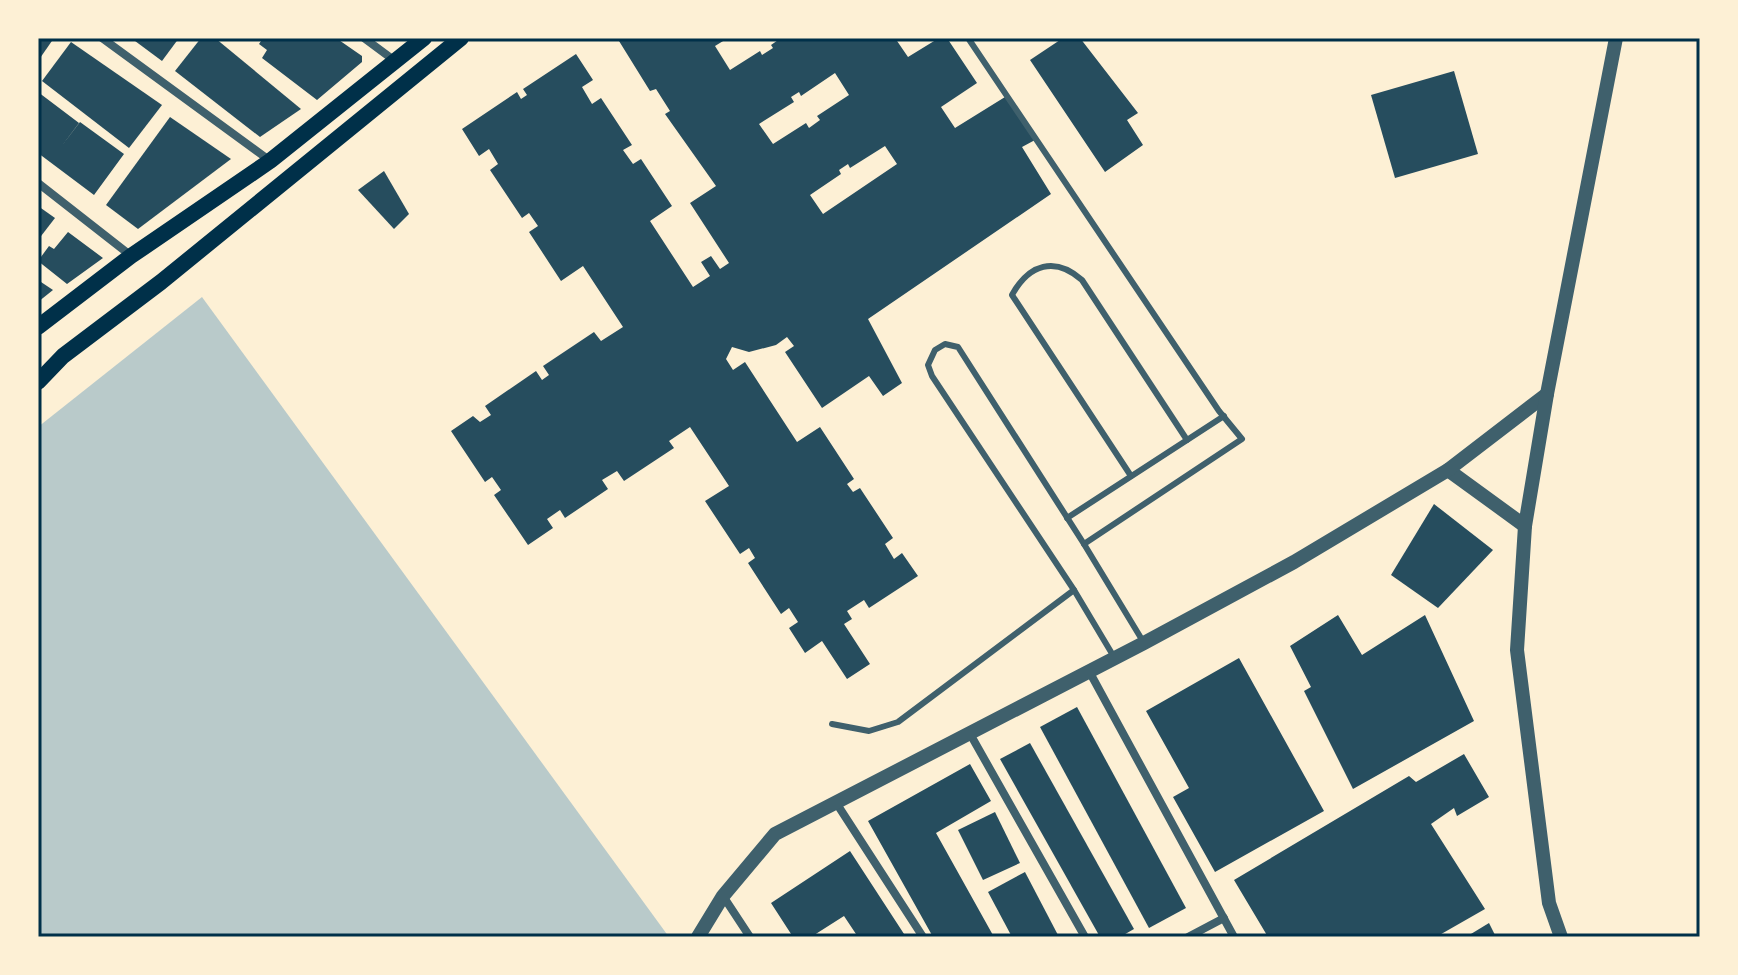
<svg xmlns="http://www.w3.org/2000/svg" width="1738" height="975" viewBox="0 0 1738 975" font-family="Figtree,sans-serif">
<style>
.green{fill:#b9caca}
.building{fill:#264d5e;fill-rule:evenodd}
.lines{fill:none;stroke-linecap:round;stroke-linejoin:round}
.service{stroke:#3f606c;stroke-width:6}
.minor{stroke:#3f606c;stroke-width:8}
.tertiary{stroke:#3f606c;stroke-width:14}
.secondary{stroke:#003049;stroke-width:16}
.neatline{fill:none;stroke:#003049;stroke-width:3}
</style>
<rect width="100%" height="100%" fill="#fdf0d5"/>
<polygon class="green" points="202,297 669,937 38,937 38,427"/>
<g class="building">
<polygon points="38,38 54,38 38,61"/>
<polygon points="131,38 179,38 162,61"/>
<polygon points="201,38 215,38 301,109 260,137 175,71"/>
<polygon points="263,38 336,38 362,56 362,62 317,100 262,58 267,50 259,44"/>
<path d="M 623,38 L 728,38 L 715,46 L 730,70 L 760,51 L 762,55 L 773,48 L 771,45 L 781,38 L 895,38 L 908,57 L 939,38 L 947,38 L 977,83 L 941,107 L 955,128 L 1005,97 L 1035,140 L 1022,147 L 1051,194 L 868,319 L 902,383 L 883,396 L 869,376 L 822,408 L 785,352 L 794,346 L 787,337 L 776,345 L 749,352 L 732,347 L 726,359 L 733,370 L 745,362 L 797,442 L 820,427 L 854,479 L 847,484 L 853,492 L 860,488 L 893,538 L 885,544 L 894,559 L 902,553 L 918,576 L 869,608 L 864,600 L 847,611 L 852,619 L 844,624 L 870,664 L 847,679 L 822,641 L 805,653 L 789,628 L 798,622 L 789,608 L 781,614 L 748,563 L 755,558 L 749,548 L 740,554 L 705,501 L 729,486 L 690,427 L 669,441 L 674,448 L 624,481 L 617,471 L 602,480 L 608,489 L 565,518 L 560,510 L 547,519 L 553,528 L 528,545 L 494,495 L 501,490 L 492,477 L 485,482 L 451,431 L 473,416 L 480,422 L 491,415 L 485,406 L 536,371 L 542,380 L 549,375 L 543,366 L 594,332 L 601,341 L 623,327 L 583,266 L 561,281 L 529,232 L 538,226 L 529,213 L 522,218 L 490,170 L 498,164 L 489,149 L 479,156 L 462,129 L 517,92 L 521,99 L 527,95 L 523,89 L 576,54 L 593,80 L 582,87 L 592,104 L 601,98 L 632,145 L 623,150 L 633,164 L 641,159 L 672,206 L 650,221 L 693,287 L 710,276 L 701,262 L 711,256 L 720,269 L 729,263 L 690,203 L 716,186 L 665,114 L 670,111 L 656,89 L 650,91 L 619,41 ZM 835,73 L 849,95 L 817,116 L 820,120 L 809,128 L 806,123 L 773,144 L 759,124 L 794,102 L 791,97 L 799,92 L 801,96 ZM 885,146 L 897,164 L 823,214 L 810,195 L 841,174 L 839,170 L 848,164 L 850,168 Z"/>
<polygon points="1063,38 1080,38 1138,113 1127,120 1143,145 1105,172 1030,60"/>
<polygon points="71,42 162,105 129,148 42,81"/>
<polygon points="1454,71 1478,154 1395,178 1371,95"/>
<polygon points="38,92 79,123 61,147 80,122 124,154 94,195 38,153"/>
<polygon points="170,117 231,159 138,229 106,205"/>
<polygon points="384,171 409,214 394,229 358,190"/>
<polygon points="38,206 55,218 38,240"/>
<polygon points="68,232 103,258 67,284 38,261 49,246 54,249"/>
<polygon points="38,280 53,290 38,302"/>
<polygon points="1434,504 1493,550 1438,608 1391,575"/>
<polygon points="1338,615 1362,655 1425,615 1474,721 1353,789 1304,691 1311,687 1290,646"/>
<polygon points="1239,658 1324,811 1215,872 1173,797 1189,788 1146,711"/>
<polygon points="1077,707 1186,908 1149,928 1040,727"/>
<polygon points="1030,743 1134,929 1120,937 1100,937 1000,759"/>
<polygon points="1464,754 1489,797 1457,816 1454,808 1431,824 1485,909 1436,937 1268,937 1234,880 1409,776 1416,782"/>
<polygon points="970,764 991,801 936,833 994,937 933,937 868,821"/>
<polygon points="995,812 1020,863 983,880 958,830"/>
<polygon points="850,851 906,937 858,937 844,916 811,937 793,937 771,903"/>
<polygon points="1025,872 1059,937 1012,937 988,892"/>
<polygon points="1489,923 1496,937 1466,937"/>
</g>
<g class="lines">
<g class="service">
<polyline points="968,38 1219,411 1242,439 1084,544"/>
<path d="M 1131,476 L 1012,295 C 1029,264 1055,256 1082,280 L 1187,440"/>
<polyline points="1067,518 1224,416"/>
<polyline points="1114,657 1074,590 932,376 928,365 935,350 945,344 958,347 1084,544 1144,643"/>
<polyline points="832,724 869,731 898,722 1074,590"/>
</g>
<g class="minor">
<polyline points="102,38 269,160"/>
<polyline points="364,38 395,61"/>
<polyline points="38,183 130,255"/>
<polyline points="1089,671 1234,937"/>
<polyline points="969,732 1085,937"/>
<polyline points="835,801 923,937"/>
<polyline points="723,896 750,937"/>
<polyline points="1188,937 1224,918"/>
</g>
<g class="tertiary">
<polyline points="1448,470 1525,526"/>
<polyline points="698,937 723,896 775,834 1144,643 1294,562 1448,470 1547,394"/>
<polyline points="1561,937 1549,903 1517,650 1525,526 1547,394 1616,38"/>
</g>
<g class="secondary">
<polyline points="38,327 131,256 270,161 424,38"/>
<polyline points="38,382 63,356 161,282 461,38"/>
</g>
</g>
<rect width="1738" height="975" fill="none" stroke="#fdf0d5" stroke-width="80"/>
<rect x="40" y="40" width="1658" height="895" class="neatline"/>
</svg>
